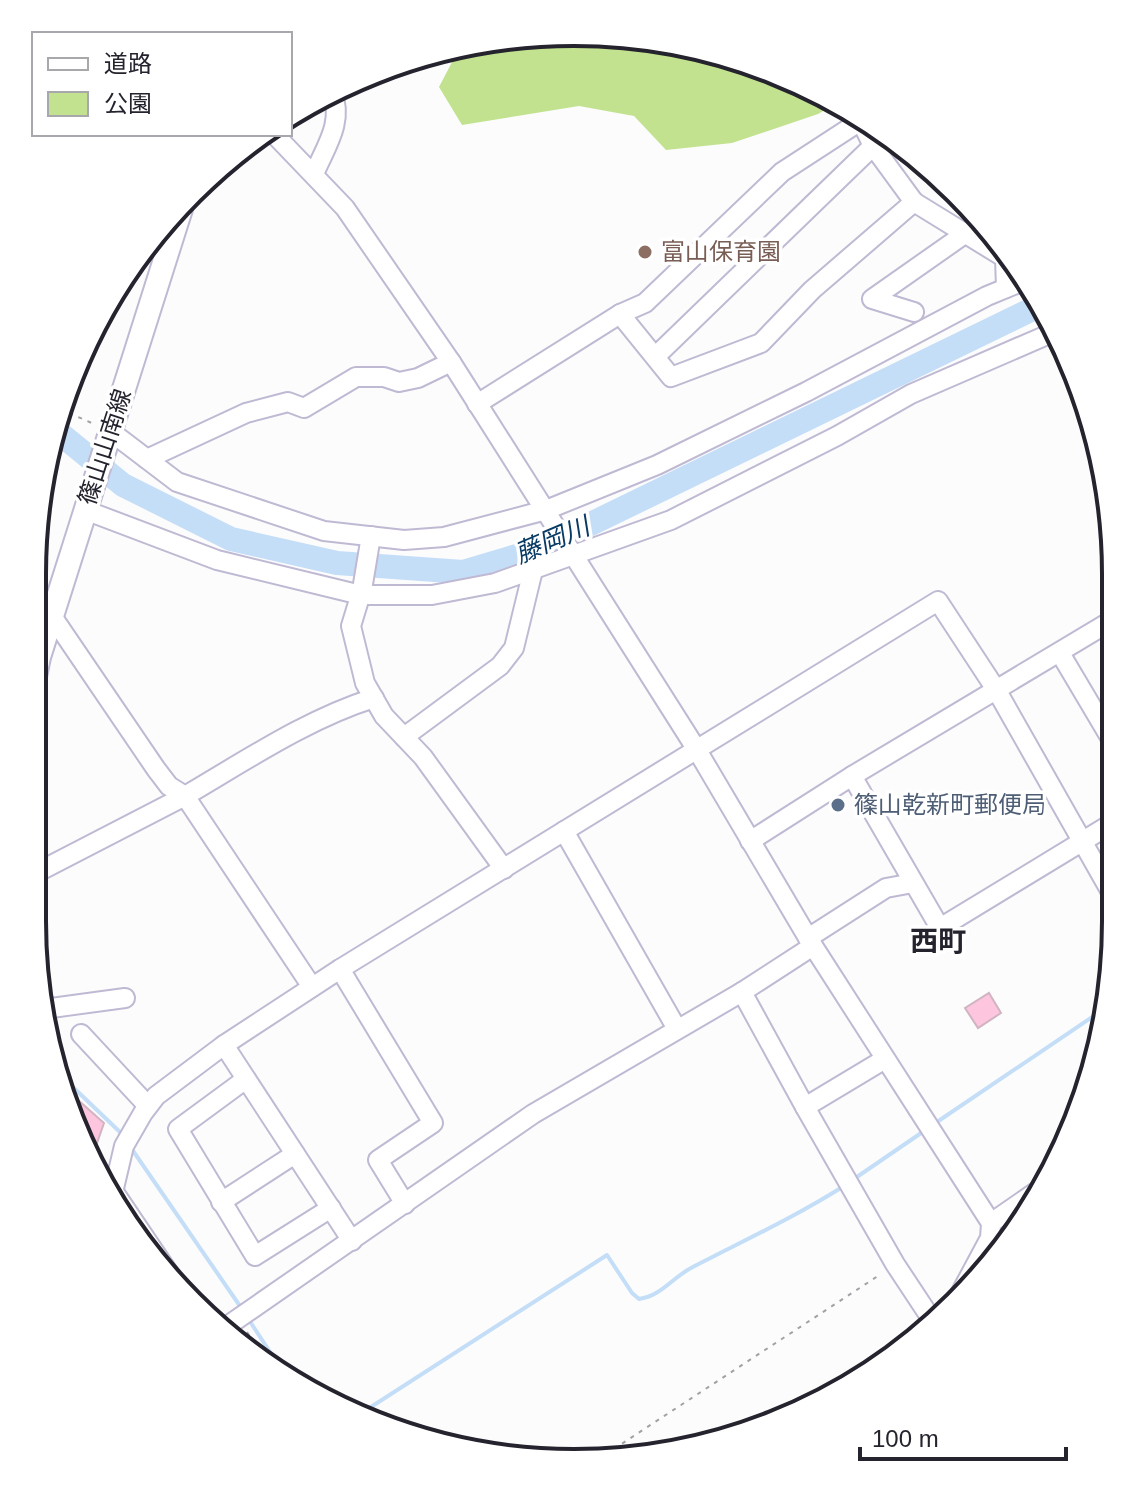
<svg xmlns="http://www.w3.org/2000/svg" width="1148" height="1495" viewBox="0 0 1148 1495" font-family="Helvetica,'Noto Sans JP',sans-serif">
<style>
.green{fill:#c2e290}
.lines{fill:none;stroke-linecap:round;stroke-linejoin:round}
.stream{stroke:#c4def8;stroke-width:4}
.river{stroke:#c4def8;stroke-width:24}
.building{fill:#fdc6de;stroke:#d1b4c1;stroke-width:2}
.minor-casing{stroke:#c0b9d3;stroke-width:22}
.major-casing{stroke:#c0b9d3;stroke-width:26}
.path{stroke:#a2a2a6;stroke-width:2;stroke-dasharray:4 6;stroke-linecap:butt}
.minor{stroke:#fff;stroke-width:18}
.major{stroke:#fff;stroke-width:22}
.education-dot{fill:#8d6e63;stroke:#fff;stroke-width:3}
.service-dot{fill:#5c6f8a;stroke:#fff;stroke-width:3}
.labels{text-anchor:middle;stroke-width:7;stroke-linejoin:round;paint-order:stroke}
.education-label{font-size:24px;fill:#785e54;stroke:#fff;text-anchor:start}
.street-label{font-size:24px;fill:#25232d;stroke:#fff}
.service-label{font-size:24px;fill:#4e5e75;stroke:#fff;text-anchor:start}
.water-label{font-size:26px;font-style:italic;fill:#083a63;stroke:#fff}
.quarter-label{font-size:28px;font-weight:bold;fill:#25232d;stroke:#fff}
.rim{fill:none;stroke:#25232d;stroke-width:4}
</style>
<rect width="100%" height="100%" fill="#fcfcfc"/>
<polygon class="green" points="574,32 680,43 782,73 837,103 818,114 732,143 666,150 634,116 579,106 462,125 439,87 461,45"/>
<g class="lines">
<g class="stream">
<polyline points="54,1069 122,1134"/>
<polyline points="934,1124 1107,1007"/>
<polyline points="129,1145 242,1309"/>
<polyline points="851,1181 927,1129"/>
<polyline points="247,1317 287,1378"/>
<path d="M 360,1414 L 607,1255 L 632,1293 L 639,1299 C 661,1296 672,1278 691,1268 C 743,1241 795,1217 844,1186"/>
</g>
<polyline class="river" points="53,428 123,485 231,539 337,563 463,572 537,550 1041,305"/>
</g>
<g class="building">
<polygon points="989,993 1001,1013 978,1028 965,1008"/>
<polygon points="60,1084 104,1123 96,1146 94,1167"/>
</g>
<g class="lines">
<defs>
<g id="minor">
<polyline points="860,119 873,146 914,202"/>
<polyline points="274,134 345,208 451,362 697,750 808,938 991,1223 990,1238 960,1294 961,1300"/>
<path d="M 314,174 C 326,146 344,122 332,92"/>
<polyline points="914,312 872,299 966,233"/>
<polyline points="620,314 671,377 761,343 812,290 914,202 1005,258 1006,288"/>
<polyline points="656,356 873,146"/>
<polyline points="477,404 620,314 645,303 782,172 865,118"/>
<polyline points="110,431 177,482 324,531 404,540 444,537 546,510 657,465 806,392 987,296 1028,279"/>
<polyline points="147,459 246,413 288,402 304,408 356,377 384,377 399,382 418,378 451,362"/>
<polyline points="85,510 217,560 361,595 432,595 495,583 671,520 837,436 911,394 1054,332"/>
<polyline points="371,536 362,590 351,626 365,683 384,716 423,757 504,869"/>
<path d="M 52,616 L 156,769 L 169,786 L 185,796 C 245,761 307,719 374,698"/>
<polyline points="1060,653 1111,739"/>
<polyline points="404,737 500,666 514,648 533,570"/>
<polyline points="852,776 940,928 1111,824"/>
<polyline points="564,831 677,1029"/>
<polyline points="750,841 852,776 1111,621"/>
<polyline points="32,875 185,796 312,987"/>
<polyline points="808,938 886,888 913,883"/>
<polyline points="340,969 433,1123 378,1160 405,1204"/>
<polyline points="742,992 805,1107"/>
<polyline points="44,1009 125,998"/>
<polyline points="81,1034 148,1106"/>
<polyline points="224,1045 352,1241"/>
<polyline points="885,1059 805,1107 895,1264 934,1323"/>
<polyline points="246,1079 178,1129 255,1256 331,1208"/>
<polyline points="114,1192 185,1297"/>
<polyline points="111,1201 124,1146 143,1113 156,1096 224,1045 340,969 938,601 997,691 1111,892"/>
<polyline points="221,1202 295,1154"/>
<polyline points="991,1223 1043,1187"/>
<polyline points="223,1329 533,1114 742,992 813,946"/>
</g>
<polyline id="major" points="33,686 39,657 181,209"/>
</defs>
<use href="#minor" class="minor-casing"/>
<use href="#major" class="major-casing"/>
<g class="path">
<polyline points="60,409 94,424"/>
<polyline points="247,1332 266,1362"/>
<polyline points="597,1460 881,1274"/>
</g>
<use href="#minor" class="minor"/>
<use href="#major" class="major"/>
</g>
<circle class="education-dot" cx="645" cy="252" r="8"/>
<circle class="service-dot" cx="838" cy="805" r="8"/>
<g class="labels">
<g class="education-label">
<text x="661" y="260">富山保育園</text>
</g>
<g class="street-label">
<text transform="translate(105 447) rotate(-72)" y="8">篠山山南線</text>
</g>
<g class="service-label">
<text x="854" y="813">篠山乾新町郵便局</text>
</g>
<g class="water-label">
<text transform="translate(552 540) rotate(-23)" y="9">藤岡川</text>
</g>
<g class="quarter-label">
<text x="938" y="951">西町</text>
</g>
</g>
<path d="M0 0H1148V1495H0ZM574 46H574A528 528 0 0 1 1102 574V921A528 528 0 0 1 574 1449H574A528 528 0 0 1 46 921V574A528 528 0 0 1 574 46Z" fill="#fff" fill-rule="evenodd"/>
<path class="rim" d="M574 46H574A528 528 0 0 1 1102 574V921A528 528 0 0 1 574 1449H574A528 528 0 0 1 46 921V574A528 528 0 0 1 574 46Z"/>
<rect x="32" y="32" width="260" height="104" fill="#ffffff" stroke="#a8a7ab" stroke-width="2"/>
<rect x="48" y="58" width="40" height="12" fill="#ffffff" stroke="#a8a7ab" stroke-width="2"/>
<text x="104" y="72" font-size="24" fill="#25232d">道路</text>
<rect x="48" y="92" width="40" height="24" fill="#c2e290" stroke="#a8a7ab" stroke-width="2"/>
<text x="104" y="112" font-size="24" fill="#25232d">公園</text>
<path d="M860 1447v12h206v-12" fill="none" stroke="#25232d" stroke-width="4"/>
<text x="872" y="1447" font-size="24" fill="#25232d" stroke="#ffffff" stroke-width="6" paint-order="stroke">100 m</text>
</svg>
